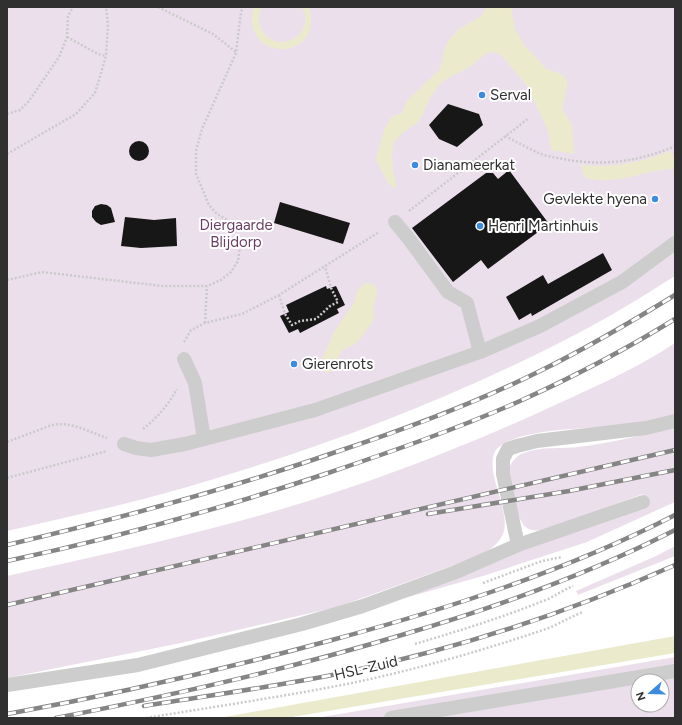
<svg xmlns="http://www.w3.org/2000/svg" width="682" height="725" viewBox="0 0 682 725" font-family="Figtree,sans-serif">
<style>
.green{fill:#ecdfec;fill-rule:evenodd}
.water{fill:#ebeacc}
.building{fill:#171717}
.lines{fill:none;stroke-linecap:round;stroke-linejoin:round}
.path{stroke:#cacaca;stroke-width:2.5;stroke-dasharray:2 2;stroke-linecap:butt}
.lane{stroke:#cdcdcd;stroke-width:14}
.rail-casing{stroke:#858585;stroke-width:4.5}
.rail{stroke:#fff;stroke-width:3;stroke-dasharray:9;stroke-linecap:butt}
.poi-dot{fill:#3c8bdd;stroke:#fff;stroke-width:1.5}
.labels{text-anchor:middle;stroke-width:4;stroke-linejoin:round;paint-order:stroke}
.poi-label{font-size:15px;fill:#303030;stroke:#fff;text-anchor:start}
.park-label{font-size:15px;fill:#6a3f65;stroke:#fff}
.street-label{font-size:15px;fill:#303030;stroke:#fff}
</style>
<rect width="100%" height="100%" fill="#fff"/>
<g class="green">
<path d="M 7,7 L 675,7 L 675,276 C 639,299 601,322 563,341 C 436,406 299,456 162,494 C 111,508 59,519 7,531 Z"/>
<path d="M 675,343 L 675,415 C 659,419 643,423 627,425 C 594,429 526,427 500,446 C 477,463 515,513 502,536 C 497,546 486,552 477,557 L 337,607 L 181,643 L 7,678 L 7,576 C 84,559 161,542 236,522 C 341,494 443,456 542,411 C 585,391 635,370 675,343 Z"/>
<path d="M 675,427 L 675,502 L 587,542 L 483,576 L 355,612 L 647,503 L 643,494 L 549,529 C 542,530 533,532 527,528 C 516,522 511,483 508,470 C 511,463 516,455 524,453 C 541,446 561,449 579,447 C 611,443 643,435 675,427 Z"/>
<polygon points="675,546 675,556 578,595 576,591 656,556"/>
<path d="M 675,657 L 675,718 L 316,718 ZM 638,681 L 662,681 L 662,705 L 638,705 Z"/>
</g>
<g class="water">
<path d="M 254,7 L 262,7 C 258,13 258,21 261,28 C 275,58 318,35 302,7 L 309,7 C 323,52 265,64 253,28 C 251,20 251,15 254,7 Z"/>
<path d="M 487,7 L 511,7 L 515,29 L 525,47 L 535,56 L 546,69 L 562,74 L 567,81 L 567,87 L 562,109 L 572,125 L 574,154 L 551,150 L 549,133 L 528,87 L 502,56 L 495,52 L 487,53 L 468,68 L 448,78 L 440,84 L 431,96 L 422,116 L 418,122 L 404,132 L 394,142 L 392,155 L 393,172 L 397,186 L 394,188 L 388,183 L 376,160 C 379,149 384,124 392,117 C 394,115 399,114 402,113 L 407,101 L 440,69 L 445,48 L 448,41 L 458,30 L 481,16 Z"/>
<path d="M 670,151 L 673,157 L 675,157 L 675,168 C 667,170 658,170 650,172 C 630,177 607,184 586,178 L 583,175 L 581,165 C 613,168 641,163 670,151 Z"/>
<path d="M 365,283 L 375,285 C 379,296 375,295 374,305 C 373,310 375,314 374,318 C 373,323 360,339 356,343 C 351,347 346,346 342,351 C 336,358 338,369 327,373 L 323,371 L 321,366 L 322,359 L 335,330 L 353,305 L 358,290 Z"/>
<polygon points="675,636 675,653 286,718 219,718"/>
</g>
<g class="building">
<polygon points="448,104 479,114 483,125 457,147 439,139 429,125"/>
<circle cx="139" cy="151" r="10"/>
<polygon points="509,170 549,224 488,269 481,260 453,282 412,228 486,173 493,173 498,179"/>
<polygon points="280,202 350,223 343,244 274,223"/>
<polygon points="101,204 107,205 111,208 115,222 101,225 96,222 92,217 92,211 95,206"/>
<polygon points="125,217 154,220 176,218 177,246 141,248 121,246"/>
<polygon points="603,253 612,270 532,316 531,313 519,320 506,297 543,275 548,284"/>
<polygon points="326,286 327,289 336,286 345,305 337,309 339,313 300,333 298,329 289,333 280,316 289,312 286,305"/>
</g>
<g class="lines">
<g class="path">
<polyline points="158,7 213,34 236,52"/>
<polyline points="67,37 98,54 106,56"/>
<polyline points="7,114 20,110 29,101 59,57 67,37 68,16 73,7"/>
<path d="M 505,136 C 517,142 529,149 541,154 C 550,157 559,158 568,160 C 605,166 641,161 675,146"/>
<polyline points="7,154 76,114 95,93 106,56 108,24 106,7"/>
<polyline points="409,211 529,118"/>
<polyline points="7,280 42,272 162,286 207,286 221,280 231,272 238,261 240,246 236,233 229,221 217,214 209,205 196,174 196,151 202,129 236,53 241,12 243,7"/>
<polyline points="279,295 285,314 292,325 300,321 316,319 330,306 338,302 331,288 325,266"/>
<polyline points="205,323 207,286"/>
<polyline points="184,342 191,330 205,323 242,314 279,295 379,232"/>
<path d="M 143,429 C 157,418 169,404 177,389"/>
<path d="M 7,442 L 52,425 C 71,421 89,432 107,438"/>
<polyline points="7,478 107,451"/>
<polyline points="483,583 542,561 562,557"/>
<path d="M 415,644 C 458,631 501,618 543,601 C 554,597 563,590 573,586"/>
<path d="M 146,718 C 213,707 280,697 347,684 C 415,670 481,651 546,629 C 559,624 570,617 583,612"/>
</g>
<g class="lane">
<polyline points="395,222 409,239 448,292 467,303 480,352"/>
<polyline points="184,359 195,383 204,439"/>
<polyline points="124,444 136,448 151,450 185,444 315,410 480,352 540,326 622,282 675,243"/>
<polyline points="518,545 643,502"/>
<polyline points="7,685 138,665 302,624 363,606 456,572 518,545 503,474 503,459 508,449 517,446 537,441 646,428 675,421"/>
<polyline points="391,718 675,671"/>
</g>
<defs>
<g id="rail">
<polyline points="428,514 569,491 675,470"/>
<path d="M 7,545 C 117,519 226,490 333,453 C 403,430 474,404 540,371 C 587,348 631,322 675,295"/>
<path d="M 7,561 C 116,538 223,508 328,473 C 393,451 457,429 520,401 C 573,377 625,350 675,319"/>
<polyline points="7,605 675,450"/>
<path d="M 144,706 C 212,695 280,686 347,672 C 460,648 570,612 675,565"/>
<path d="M 7,714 C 117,694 225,669 332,640 C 450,608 566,571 675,515"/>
<path d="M 56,718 C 174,695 290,669 405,634 C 497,607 589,574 675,530"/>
</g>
</defs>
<use href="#rail" class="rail-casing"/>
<use href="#rail" class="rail"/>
</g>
<g class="poi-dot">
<circle cx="482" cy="95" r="4"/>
<circle cx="415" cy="165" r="4"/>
<circle cx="655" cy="199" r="4"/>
<circle cx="480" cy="226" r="4"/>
<circle cx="294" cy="364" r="4"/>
</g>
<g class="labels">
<g class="poi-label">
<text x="490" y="100">Serval</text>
<text x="423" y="170">Dianameerkat</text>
<text x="647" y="204" text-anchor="end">Gevlekte hyena</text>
<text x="488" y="231">Henri Martinhuis</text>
<text x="302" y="369">Gierenrots</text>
</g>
<g class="park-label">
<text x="236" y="230">Diergaarde<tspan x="236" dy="17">Blijdorp</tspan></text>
</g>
<g class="street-label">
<text transform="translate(366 668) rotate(-13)" y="5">HSL-Zuid</text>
</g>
</g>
<rect width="682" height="725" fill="none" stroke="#303030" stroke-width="16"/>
<g transform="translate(650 693) rotate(250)"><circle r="19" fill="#ffffff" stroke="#acacac"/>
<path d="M0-3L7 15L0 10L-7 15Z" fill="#3c8bdd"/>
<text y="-6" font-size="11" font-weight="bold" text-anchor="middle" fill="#303030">N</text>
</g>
</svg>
